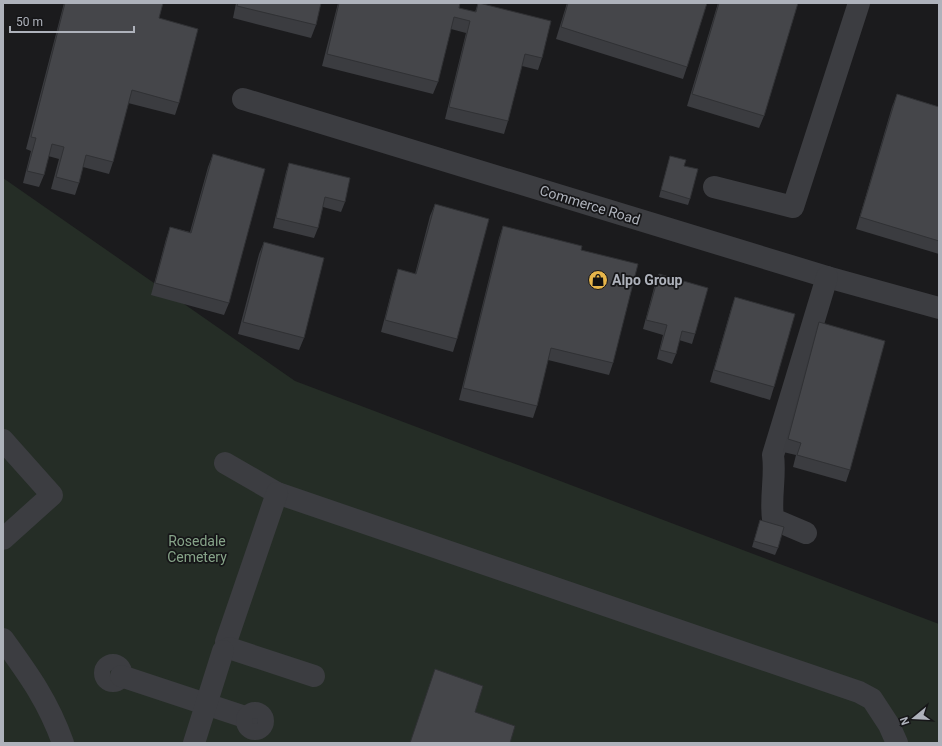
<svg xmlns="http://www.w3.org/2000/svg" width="942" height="746" viewBox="0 0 942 746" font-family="Roboto,sans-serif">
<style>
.green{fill:#252d26}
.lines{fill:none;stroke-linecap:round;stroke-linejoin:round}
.minor{stroke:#3c3d41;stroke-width:22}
.wall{fill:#3b3c40}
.building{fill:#45464a;stroke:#303134}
.labels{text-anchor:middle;stroke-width:3.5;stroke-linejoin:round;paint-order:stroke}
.street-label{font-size:14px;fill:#aeb2bb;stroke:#161618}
.poi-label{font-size:14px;font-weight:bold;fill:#aeb2bb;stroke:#161618;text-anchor:start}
.park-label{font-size:14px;fill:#87a489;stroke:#161618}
</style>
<rect width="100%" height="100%" fill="#1b1b1d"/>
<polygon class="green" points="3,178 295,381 939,624 939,743 3,743"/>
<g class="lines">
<g class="minor">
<polyline points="243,99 827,277 939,308"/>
<polyline points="714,187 793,207 859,3"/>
<polyline points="3,440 52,495 3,539"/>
<polyline points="225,463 277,493 859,692 872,699 889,725 897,743"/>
<path d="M 806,533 L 773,519 C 770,497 776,476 773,455 L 827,277"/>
<path d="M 3,639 C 29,675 48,701 63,743"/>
<polyline points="226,642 277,493"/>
<polyline points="229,648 314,676"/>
<circle cx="113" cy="673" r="8"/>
<polyline points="121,676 248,718"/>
<circle cx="255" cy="721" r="8"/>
<polyline points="194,743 223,651"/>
</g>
</g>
<g class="wall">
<polygon points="64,3 163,3 159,18 179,103 175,115 128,103 113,162 109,174 83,167 79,183 75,195 51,189 59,159 48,156 44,175 39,187 23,183 31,151 26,149"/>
<polygon points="236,3 321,3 316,25 311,38 233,18"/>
<polygon points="338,3 460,3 459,8 475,12 478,3 542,58 538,70 522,66 508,121 504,134 445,119 466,33 451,29 438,82 433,94 322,66"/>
<polygon points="567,3 707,3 687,67 683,79 556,39"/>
<polygon points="718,3 798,3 764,116 759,128 687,106"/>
<polygon points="897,94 939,107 939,254 856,229 892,107"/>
<polygon points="213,154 229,303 224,315 151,295 166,239 170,227 190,232 208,167"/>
<polygon points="670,156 684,166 690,199 688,205 659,197"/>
<polygon points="289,163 345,202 341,212 323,207 318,228 314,238 273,228 286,172"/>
<polygon points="435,204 457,339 453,352 381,332 394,282 398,269 415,274 430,216"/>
<polygon points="503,226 581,250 613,363 609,375 548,360 537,406 533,418 459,400 499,238"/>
<polygon points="264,242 304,338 299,350 238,334 259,254"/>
<polygon points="659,274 695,334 692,344 679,340 676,354 672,364 657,359 663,335 643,329 655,284"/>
<polygon points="735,297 774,387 770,400 710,382 731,309"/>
<polygon points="819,322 850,470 846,482 793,467 796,455 783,452 815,335"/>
<polygon points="760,520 778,548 775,555 752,547"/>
</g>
<g class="building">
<polygon points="65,3 163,3 159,18 198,29 179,103 132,90 113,162 86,155 79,183 56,177 64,147 52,144 44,175 27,171 36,138 31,137"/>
<polygon points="238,3 321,3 316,25 237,6"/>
<polygon points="339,3 460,3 459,8 476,12 478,3 479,3 551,21 542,58 525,54 508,121 449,107 470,21 454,17 438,82 327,54"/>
<polygon points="568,3 707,3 687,67 561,27"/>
<polygon points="719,3 798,3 764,116 692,94"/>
<polygon points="897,94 939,107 939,241 860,217"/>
<polygon points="213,154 265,169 229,303 155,283 170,227 191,233"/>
<polygon points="670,156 686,160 684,166 698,169 690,199 661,190"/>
<polygon points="289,163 350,178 345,202 325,197 318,228 276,218"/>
<polygon points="435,204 489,219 457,339 385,320 398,269 416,274"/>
<polygon points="503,226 582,246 581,250 638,264 613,363 551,348 537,406 463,388"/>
<polygon points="264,242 324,258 304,338 243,322"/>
<polygon points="659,274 708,288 695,334 682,331 676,354 660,350 667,325 646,320"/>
<polygon points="735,297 795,314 774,387 714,370"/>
<polygon points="819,322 885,341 850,470 797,455 801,443 788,439"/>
<polygon points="760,520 784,527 778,548 754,541"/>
<polygon points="435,669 483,686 475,712 515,726 510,743 410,743"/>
</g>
<defs>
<symbol id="shop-disc" viewBox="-11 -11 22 22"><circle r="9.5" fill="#e6b54a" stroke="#161618"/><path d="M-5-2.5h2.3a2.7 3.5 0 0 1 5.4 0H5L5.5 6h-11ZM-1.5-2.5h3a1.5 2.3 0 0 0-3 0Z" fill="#111"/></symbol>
</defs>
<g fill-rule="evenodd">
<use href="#shop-disc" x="587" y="269" width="22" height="22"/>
</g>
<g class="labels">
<g class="street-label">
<text transform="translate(590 205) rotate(17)" y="5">Commerce Road</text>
</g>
<g class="poi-label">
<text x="612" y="285">Alpo Group</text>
</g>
<g class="park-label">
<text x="197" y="546">Rosedale<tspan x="197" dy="16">Cemetery</tspan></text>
</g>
</g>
<rect width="942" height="746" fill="none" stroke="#aeb2bb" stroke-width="8"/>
<g transform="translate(914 718) rotate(252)" stroke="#161618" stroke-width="3" paint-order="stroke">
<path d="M0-3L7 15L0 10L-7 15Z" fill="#aeb2bb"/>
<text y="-6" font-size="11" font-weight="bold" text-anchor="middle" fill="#aeb2bb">N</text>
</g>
<path d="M10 26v6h124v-6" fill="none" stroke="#aeb2bb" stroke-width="2"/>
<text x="16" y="26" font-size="12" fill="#aeb2bb" stroke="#161618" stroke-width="3" paint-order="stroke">50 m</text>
</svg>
